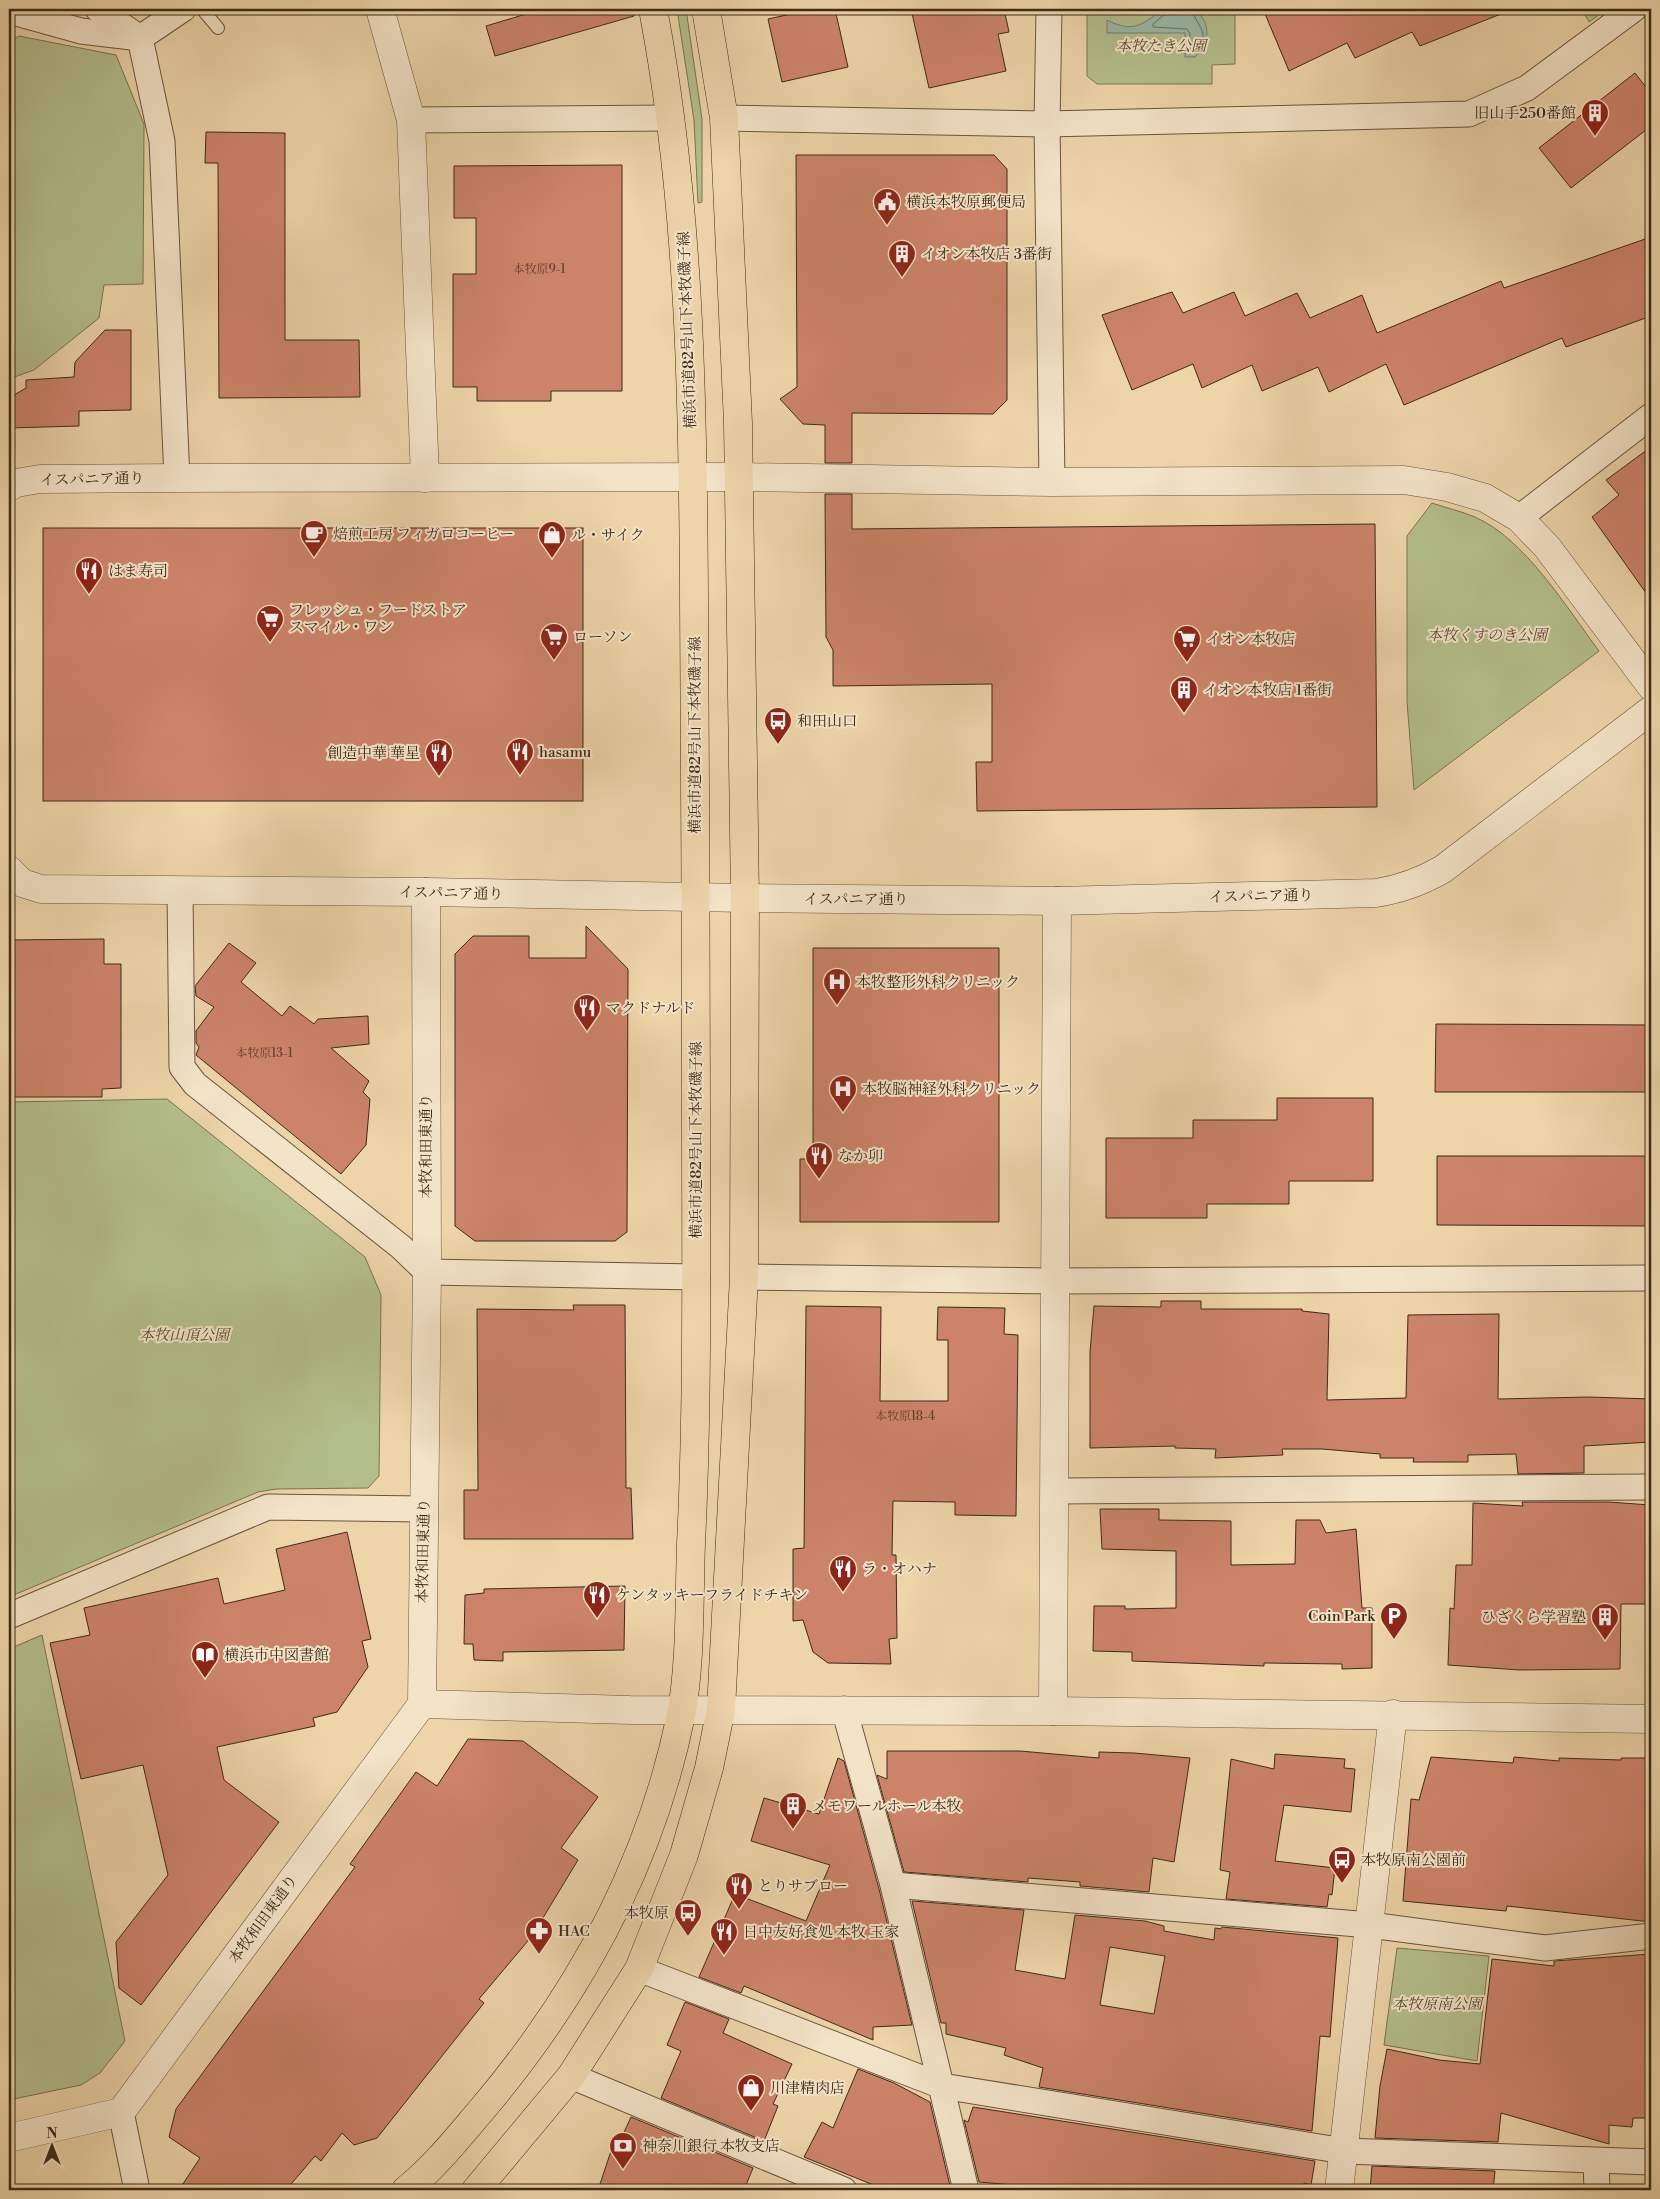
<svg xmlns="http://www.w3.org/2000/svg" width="1660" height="2199" viewBox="0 0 1660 2199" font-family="'Libre Bodoni','Noto Serif JP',serif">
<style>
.green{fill:#b3be8c;stroke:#787453}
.water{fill:#99b8a7;stroke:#74806f}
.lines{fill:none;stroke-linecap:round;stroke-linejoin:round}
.shore{stroke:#6b7260;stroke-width:1}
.building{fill:#cc836a;stroke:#3d2b1a;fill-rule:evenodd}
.service-casing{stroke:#69553e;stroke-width:14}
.minor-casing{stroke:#69553e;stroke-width:27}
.tertiary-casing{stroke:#69553e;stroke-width:29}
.primary-casing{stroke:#3d2b1a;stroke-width:29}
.service{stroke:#f3e3c7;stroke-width:12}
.minor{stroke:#f3e3c7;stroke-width:25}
.tertiary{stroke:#f3e3c7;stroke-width:28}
.primary{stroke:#edd4a9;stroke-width:28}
.labels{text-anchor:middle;stroke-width:4;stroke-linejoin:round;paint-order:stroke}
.number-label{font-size:12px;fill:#61412e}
.park-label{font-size:15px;font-style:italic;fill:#554831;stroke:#f3e3c7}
.poi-label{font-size:15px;fill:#3d2b1a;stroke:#f3e3c7;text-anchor:start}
.street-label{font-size:15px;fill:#3d2b1a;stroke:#f3e3c7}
</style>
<rect width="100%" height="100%" fill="#edd4a9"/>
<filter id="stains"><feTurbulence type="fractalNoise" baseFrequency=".004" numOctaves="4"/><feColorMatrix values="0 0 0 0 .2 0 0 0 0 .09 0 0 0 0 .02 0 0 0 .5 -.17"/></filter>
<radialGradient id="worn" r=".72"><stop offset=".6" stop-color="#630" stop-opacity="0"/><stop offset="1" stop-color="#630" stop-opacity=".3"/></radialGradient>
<g class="green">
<polygon points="677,9 686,9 702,119 702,202 698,203 694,120"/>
<polygon points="1087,9 1235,9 1235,64 1212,65 1212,84 1097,84 1087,76"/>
<polygon points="1582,9 1607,9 1589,22"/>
<polygon points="19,36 116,55 144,124 143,284 104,285 99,318 34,370 9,379 9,42"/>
<path d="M 1432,503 C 1446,508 1461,511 1475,517 C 1525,539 1567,608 1599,651 L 1414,790 L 1407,702 L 1407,536 Z"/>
<polygon points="167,1099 365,1257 381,1295 379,1476 368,1488 276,1489 258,1492 9,1597 9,1102"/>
<polygon points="42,1635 125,2041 100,2073 81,2085 9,2100 9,1649"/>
<polygon points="1397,1948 1489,1956 1477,2061 1384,2045"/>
</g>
<path class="water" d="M 1164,9 L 1195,9 C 1211,24 1211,41 1195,57 L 1185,57 L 1185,33 L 1107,33 L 1107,20 C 1134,34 1142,24 1164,9 Z"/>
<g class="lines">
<path class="shore" d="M 1166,9 L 1165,14 L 1153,24 L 1153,27 L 1187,29 L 1190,34 L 1190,50 L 1193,52 C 1216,35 1193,23 1192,9"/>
</g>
<g class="building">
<polygon points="543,9 633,9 634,16 495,56 486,26"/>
<polygon points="814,9 835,9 848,67 782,82 768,19"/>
<polygon points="911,9 1004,9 1009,32 998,34 1006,71 929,88"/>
<polygon points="1263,9 1510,9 1511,10 1420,46 1412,32 1355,58 1347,43 1289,71"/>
<polygon points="1635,73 1651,94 1651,126 1571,188 1539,148"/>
<polygon points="206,132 285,133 285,340 359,340 360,397 219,398 218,163 205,163"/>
<polygon points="796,155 994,155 1007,169 1007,400 993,414 852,413 852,463 825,463 825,425 803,424 780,399 797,387"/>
<polygon points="622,165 622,391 551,391 551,401 477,401 477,387 453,387 453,274 476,274 476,218 454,218 454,166"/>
<polygon points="1651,237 1651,316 1566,347 1562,338 1404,405 1386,364 1329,392 1318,367 1262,391 1252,365 1202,388 1193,364 1132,390 1102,315 1172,292 1183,313 1234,292 1245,316 1297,293 1310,318 1362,295 1377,333 1501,281 1504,288"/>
<polygon points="105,330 131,330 131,410 79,411 79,426 9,428 9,398 26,388 26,380 74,377 75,362"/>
<polygon points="1651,447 1651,600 1592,517 1619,495 1606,480"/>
<polygon points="825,494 852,494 852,529 1375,524 1377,807 977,811 976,762 992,762 992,684 833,686 833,650 826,637"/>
<rect x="43" y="528" width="540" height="273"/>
<polygon points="586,926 628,969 627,1232 615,1241 475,1241 455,1226 455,954 473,936 529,936 529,958 586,958"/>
<polygon points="104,939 104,964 121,964 121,1088 102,1089 102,1097 9,1097 9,940"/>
<polygon points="229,943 256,963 241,982 282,1016 290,1006 314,1024 318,1019 368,1016 369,1044 331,1048 369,1081 363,1092 370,1099 366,1145 341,1174 196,1055 199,1047 196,1043 196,1031 214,1007 196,996 195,986"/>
<polygon points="813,948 999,948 999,1222 800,1222 800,1159 813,1159"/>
<polygon points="1436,1024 1651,1025 1651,1092 1435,1092"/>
<polygon points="1277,1098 1373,1098 1373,1181 1289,1181 1289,1204 1207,1204 1207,1218 1106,1218 1106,1138 1193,1138 1193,1120 1277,1120"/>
<polygon points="1437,1156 1651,1156 1651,1226 1437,1225"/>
<polygon points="1161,1301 1201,1301 1201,1309 1302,1309 1302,1311 1329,1314 1327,1400 1406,1398 1408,1315 1499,1314 1498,1399 1589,1397 1651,1399 1651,1442 1584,1446 1584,1473 1518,1474 1516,1454 1468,1455 1468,1462 1413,1462 1414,1458 1380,1458 1380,1454 1322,1449 1282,1449 1283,1455 1215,1458 1216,1449 1175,1448 1175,1446 1090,1448 1090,1352 1094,1306 1161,1307"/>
<polygon points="573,1305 625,1305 626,1488 631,1488 633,1539 464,1539 464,1490 478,1490 477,1309 574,1310"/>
<polygon points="806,1306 881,1307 880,1401 948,1401 948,1340 937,1340 938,1307 1005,1308 1004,1334 1018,1335 1016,1516 955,1515 955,1502 893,1501 892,1555 896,1555 897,1638 889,1639 891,1664 828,1663 813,1652 803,1620 793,1621 793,1549 804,1548"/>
<polygon points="1522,1502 1609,1502 1650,1505 1647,1524 1651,1524 1651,1604 1621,1604 1620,1669 1520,1670 1448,1665 1450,1608 1454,1609 1456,1565 1472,1565 1473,1503 1523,1506"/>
<polygon points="1100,1509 1159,1509 1159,1520 1231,1521 1231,1565 1295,1564 1296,1520 1320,1520 1326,1533 1356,1529 1362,1608 1372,1608 1372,1668 1342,1669 1342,1664 1264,1663 1264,1666 1132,1661 1132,1652 1093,1651 1094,1606 1125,1606 1125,1609 1176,1608 1176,1551 1102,1549"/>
<polygon points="347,1532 371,1639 362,1641 368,1667 337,1712 313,1718 315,1726 217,1747 224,1780 279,1822 141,2005 119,1988 116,1942 168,1875 143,1765 81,1779 50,1643 90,1635 84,1608 218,1578 224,1604 285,1590 276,1549"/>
<polygon points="625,1586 624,1650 503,1652 503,1661 474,1660 473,1644 464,1644 465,1595 484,1593 484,1589"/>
<polygon points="468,1739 523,1741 598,1797 561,1848 578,1860 532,1936 479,1999 484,2003 377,2138 354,2145 342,2133 321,2161 315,2156 286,2190 179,2190 200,2158 169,2137 176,2109 355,1867 350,1864 416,1772 437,1786"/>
<polygon points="887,1751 1020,1751 1099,1758 1099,1752 1134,1753 1190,1758 1174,1862 1153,1858 1149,1892 1080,1886 1080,1882 1028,1878 1028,1882 904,1872 877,1775 887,1779"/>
<polygon points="1275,1754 1345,1759 1344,1768 1355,1769 1351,1812 1284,1805 1275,1861 1335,1868 1332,1895 1329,1894 1327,1907 1226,1899 1230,1872 1220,1870 1231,1759 1274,1769"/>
<polygon points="1431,1757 1513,1763 1514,1757 1559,1761 1559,1758 1621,1760 1621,1758 1651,1758 1651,1785 1649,1785 1651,1815 1651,1922 1507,1906 1506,1911 1403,1901 1411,1799 1419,1800"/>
<polygon points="838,1758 844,1761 879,1889 912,2025 873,2027 873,2040 744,1986 741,1993 699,1977 735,1894 806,1921 830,1865 751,1841 764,1798 819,1814"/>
<path d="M 912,1901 L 1024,1910 L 1015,1970 L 1065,1979 L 1075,1915 L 1145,1921 L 1164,1926 L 1164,1931 L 1214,1940 L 1215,1928 L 1221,1929 L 1222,1927 L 1338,1938 L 1330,2037 L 1320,2036 L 1312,2131 L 1039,2087 L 1043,2068 L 1004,2055 L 1006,2048 L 946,2034 L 946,2023 L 941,2023 ZM 1110,1947 L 1165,1956 L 1154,2014 L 1100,2005 Z"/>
<polygon points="1651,1954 1651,2118 1633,2118 1632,2127 1609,2125 1609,2144 1501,2113 1498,2142 1375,2138 1380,2086 1387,2049 1439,2060 1480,2064 1492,1959 1554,1966 1554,1961"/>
<polygon points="685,2002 729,2019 723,2033 792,2064 773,2104 778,2106 764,2141 661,2098 681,2051 667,2045"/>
<polygon points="858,2069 894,2083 930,2102 951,2190 886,2190 804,2157 822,2122 833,2128"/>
<polygon points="973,2107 1315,2161 1311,2185 1304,2183 1303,2190 1024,2190 1024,2186 979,2182 964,2120 968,2122"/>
<polygon points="631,2117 753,2168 744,2190 598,2190 611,2151 615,2152"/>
<polygon points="1372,2166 1495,2171 1493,2190 1370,2190"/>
</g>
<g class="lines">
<defs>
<polyline id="service" points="202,9 218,28"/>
<g id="minor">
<polyline points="98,9 140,38 162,141 177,478"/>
<polyline points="1049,9 1047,124 1052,482"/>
<polyline points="9,11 81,31 140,38 183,9"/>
<polyline points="724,118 1047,124 1469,114 1527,88 1634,9"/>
<polyline points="411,120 670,118"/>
<polyline points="1519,518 1651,416"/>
<polyline points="180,890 182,1067 195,1084 401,1247 427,1272 697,1277"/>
<polyline points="744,1277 1055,1281 1651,1278"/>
<polyline points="1055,1491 1651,1487"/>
<polyline points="9,1616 268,1507 423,1509"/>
<polyline points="844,1709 893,1885 966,2190"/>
<polyline points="893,1885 1370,1925 1545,1948 1651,1936"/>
<polyline points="639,1969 942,2086 1344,2151 1651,2162"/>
<polyline points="571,2076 844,2190"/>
<polyline points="121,2112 137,2190"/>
<polyline points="1596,2161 1597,2190"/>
</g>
<g id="tertiary">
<polyline points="380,9 411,120 425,478"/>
<polyline points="9,487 16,483 40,479 177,478 740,477 1052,482 1404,480 1447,487 1485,498 1519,518 1547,547 1651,686"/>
<path d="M 9,870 L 22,883 L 41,889 L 426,892 L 745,898 L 1057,901 L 1376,893 C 1401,889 1421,882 1443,869 L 1651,710"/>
<polyline points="422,1704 630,1710 1053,1711 1651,1719"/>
<polyline points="1053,1711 1057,901"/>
<polyline points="9,2138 121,2112 422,1704 427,1272 426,892"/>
<polyline points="1339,2190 1393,1714"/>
</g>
<g id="primary">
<path d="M 406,2190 C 436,2166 459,2136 484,2107 C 580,1993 651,1862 681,1715 C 691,1663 689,1597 691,1544 C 698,1400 696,1256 696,1111 C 696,940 695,770 694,599 C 693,401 690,204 653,9"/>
<polyline points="476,2190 571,2076 639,1969 684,1855 709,1768 721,1709 744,1277 745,898 738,423 724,118 706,9"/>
</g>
</defs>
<use href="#service" class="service-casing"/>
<use href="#minor" class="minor-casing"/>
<use href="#tertiary" class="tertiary-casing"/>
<use href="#primary" class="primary-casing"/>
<use href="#service" class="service"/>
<use href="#minor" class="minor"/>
<use href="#tertiary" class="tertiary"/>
<use href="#primary" class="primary"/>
</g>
<defs>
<symbol id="building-pin" viewBox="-11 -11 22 30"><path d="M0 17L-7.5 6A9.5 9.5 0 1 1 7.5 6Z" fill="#8f2418" stroke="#f3e3c7"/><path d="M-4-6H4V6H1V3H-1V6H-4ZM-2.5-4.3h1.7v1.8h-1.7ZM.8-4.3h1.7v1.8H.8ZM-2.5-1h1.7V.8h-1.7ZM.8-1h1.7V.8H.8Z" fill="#fff"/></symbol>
<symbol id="civic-pin" viewBox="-11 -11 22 30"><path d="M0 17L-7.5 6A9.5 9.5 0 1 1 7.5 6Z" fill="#8f2418" stroke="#f3e3c7"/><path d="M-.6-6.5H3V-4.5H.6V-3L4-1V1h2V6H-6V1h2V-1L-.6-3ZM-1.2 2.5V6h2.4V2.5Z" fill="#fff"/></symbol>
<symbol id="cafe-pin" viewBox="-11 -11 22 30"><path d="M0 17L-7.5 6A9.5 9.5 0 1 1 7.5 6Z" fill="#8f2418" stroke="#f3e3c7"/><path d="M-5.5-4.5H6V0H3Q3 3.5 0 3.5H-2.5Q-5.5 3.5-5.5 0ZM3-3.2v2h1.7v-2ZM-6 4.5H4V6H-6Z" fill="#fff"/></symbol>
<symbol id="shop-pin" viewBox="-11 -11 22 30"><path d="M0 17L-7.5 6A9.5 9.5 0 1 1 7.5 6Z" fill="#8f2418" stroke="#f3e3c7"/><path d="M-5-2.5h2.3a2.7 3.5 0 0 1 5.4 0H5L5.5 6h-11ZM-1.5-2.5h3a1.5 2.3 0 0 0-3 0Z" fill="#fff"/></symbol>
<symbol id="restaurant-pin" viewBox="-11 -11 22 30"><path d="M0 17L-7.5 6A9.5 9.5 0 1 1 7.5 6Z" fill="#8f2418" stroke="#f3e3c7"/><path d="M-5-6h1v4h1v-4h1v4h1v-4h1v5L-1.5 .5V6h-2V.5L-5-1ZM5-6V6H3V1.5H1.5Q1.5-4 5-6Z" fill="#fff"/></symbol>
<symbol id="supermarket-pin" viewBox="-11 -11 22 30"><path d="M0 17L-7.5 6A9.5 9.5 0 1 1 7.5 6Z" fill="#8f2418" stroke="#f3e3c7"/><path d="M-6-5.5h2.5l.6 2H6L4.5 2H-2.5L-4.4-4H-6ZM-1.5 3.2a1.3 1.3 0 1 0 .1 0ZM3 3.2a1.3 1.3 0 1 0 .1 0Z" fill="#fff"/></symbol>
<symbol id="bus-pin" viewBox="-11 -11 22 30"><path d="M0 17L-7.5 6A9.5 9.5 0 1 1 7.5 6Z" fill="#8f2418" stroke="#f3e3c7"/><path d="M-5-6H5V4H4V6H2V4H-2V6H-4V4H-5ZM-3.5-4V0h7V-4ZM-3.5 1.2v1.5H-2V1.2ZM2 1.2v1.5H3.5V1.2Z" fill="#fff"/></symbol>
<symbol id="hospital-pin" viewBox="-11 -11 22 30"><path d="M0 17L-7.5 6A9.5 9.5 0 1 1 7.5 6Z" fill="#8f2418" stroke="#f3e3c7"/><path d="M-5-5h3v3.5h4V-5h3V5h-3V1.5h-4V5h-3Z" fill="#fff"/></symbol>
<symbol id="parking-pin" viewBox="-11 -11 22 30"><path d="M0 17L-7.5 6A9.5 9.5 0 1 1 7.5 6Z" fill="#8f2418" stroke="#f3e3c7"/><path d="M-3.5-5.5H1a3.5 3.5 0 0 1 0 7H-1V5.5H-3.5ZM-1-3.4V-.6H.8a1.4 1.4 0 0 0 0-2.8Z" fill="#fff"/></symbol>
<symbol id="library-pin" viewBox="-11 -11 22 30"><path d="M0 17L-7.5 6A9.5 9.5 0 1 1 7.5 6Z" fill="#8f2418" stroke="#f3e3c7"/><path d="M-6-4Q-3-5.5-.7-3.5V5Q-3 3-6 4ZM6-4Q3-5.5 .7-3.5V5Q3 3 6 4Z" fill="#fff"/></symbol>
<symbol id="pharmacy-pin" viewBox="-11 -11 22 30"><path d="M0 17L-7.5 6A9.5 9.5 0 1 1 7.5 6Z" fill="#8f2418" stroke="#f3e3c7"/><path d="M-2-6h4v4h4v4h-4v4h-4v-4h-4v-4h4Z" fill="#fff"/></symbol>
<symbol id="bank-pin" viewBox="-11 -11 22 30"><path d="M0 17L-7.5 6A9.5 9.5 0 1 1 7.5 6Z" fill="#8f2418" stroke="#f3e3c7"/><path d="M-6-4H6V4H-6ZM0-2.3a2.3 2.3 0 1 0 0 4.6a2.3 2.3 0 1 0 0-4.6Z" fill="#fff"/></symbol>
</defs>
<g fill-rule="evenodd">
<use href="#building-pin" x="1579" y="97" width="32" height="43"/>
<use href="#civic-pin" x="871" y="186" width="32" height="43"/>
<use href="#building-pin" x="886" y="238" width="32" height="43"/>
<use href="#cafe-pin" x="298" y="518" width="32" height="43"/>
<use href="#shop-pin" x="536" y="519" width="32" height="43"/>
<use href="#restaurant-pin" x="73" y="555" width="32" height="43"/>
<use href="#supermarket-pin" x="254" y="603" width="32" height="43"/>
<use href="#supermarket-pin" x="538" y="621" width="32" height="43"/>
<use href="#supermarket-pin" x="1171" y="623" width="32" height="43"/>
<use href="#building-pin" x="1168" y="674" width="32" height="43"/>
<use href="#bus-pin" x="762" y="705" width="32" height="43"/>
<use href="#restaurant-pin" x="504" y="736" width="32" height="43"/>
<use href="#restaurant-pin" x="423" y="737" width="32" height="43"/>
<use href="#hospital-pin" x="821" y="966" width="32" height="43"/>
<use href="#restaurant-pin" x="571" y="992" width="32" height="43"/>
<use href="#hospital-pin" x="827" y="1073" width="32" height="43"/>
<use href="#restaurant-pin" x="803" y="1140" width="32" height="43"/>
<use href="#restaurant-pin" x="827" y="1553" width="32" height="43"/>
<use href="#restaurant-pin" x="581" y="1579" width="32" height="43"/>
<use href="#parking-pin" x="1378" y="1600" width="32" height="43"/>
<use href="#building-pin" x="1589" y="1601" width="32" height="43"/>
<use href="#library-pin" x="189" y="1639" width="32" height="43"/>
<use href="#building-pin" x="777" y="1790" width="32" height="43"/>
<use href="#bus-pin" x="1326" y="1844" width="32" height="43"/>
<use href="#restaurant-pin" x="723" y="1870" width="32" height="43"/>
<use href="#bus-pin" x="672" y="1897" width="32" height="43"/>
<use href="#pharmacy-pin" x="523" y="1915" width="32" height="43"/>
<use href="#restaurant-pin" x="708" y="1916" width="32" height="43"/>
<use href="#shop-pin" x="735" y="2072" width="32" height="43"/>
<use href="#bank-pin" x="607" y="2130" width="32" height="43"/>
</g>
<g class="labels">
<g class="number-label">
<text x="539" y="273">本牧原9-1</text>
<text x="264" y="1057">本牧原13-1</text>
<text x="905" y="1420">本牧原18-4</text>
</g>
<g class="park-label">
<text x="1161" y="51">本牧たき公園</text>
<text x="1487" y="640">本牧くすのき公園</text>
<text x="184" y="1340">本牧山頂公園</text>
<text x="1437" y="2009">本牧原南公園</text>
</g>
<g class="poi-label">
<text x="1576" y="118" text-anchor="end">旧山手250番館</text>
<text x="906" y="207">横浜本牧原郵便局</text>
<text x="921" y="259">イオン本牧店 3番街</text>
<text x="333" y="539">焙煎工房 フィガロコーヒー</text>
<text x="571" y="540">ル・サイク</text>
<text x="108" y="576">はま寿司</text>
<text x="289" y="615">フレッシュ・フードストア<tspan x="289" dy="17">スマイル・ワン</tspan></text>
<text x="573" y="642">ローソン</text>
<text x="1206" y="644">イオン本牧店</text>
<text x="1203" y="695">イオン本牧店 1番街</text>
<text x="797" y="726">和田山口</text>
<text x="539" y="757">hasamu</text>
<text x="420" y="758" text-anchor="end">創造中華 華星</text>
<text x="856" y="987">本牧整形外科クリニック</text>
<text x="606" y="1013">マクドナルド</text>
<text x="862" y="1094">本牧脳神経外科クリニック</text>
<text x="838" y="1161">なか卯</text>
<text x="862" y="1574">ラ・オハナ</text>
<text x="616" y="1600">ケンタッキーフライドチキン</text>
<text x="1375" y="1621" text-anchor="end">Coin Park</text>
<text x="1586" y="1622" text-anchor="end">ひざくら学習塾</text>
<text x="224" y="1660">横浜市中図書館</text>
<text x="812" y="1811">メモワールホール本牧</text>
<text x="1361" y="1865">本牧原南公園前</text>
<text x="758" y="1891">とりサブロー</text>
<text x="669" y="1918" text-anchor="end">本牧原</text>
<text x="558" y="1936">HAC</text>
<text x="743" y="1937">日中友好食処 本牧 玉家</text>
<text x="770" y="2093">川津精肉店</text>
<text x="642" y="2151">神奈川銀行 本牧支店</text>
</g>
<g class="street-label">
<text transform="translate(687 330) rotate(-92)" y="5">横浜市道82号山下本牧磯子線</text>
<text transform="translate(92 479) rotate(-1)" y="5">イスパニア通り</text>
<text transform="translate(695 735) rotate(-90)" y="5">横浜市道82号山下本牧磯子線</text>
<text transform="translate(451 893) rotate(1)" y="5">イスパニア通り</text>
<text transform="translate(1261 896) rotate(-1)" y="5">イスパニア通り</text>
<text x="856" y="904">イスパニア通り</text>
<text transform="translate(696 1140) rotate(-90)" y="5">横浜市道82号山下本牧磯子線</text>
<text transform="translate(426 1146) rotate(-90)" y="5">本牧和田東通り</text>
<text transform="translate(423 1551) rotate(-89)" y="5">本牧和田東通り</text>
<text transform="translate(263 1919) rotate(-54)" y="5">本牧和田東通り</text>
</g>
</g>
<rect width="1660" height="2199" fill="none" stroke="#edd4a9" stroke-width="30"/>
<rect x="10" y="10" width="1640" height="2179" fill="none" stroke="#3d2b1a" stroke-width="2.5"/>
<rect x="15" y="15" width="1630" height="2169" fill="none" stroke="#3d2b1a"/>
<g transform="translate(52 2146)" stroke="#f3e3c7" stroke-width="4" paint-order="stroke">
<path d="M0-4L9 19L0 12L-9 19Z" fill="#3d2b1a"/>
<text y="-8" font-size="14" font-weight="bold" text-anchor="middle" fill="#3d2b1a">N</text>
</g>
<rect width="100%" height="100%" filter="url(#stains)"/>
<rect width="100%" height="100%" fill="url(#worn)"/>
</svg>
